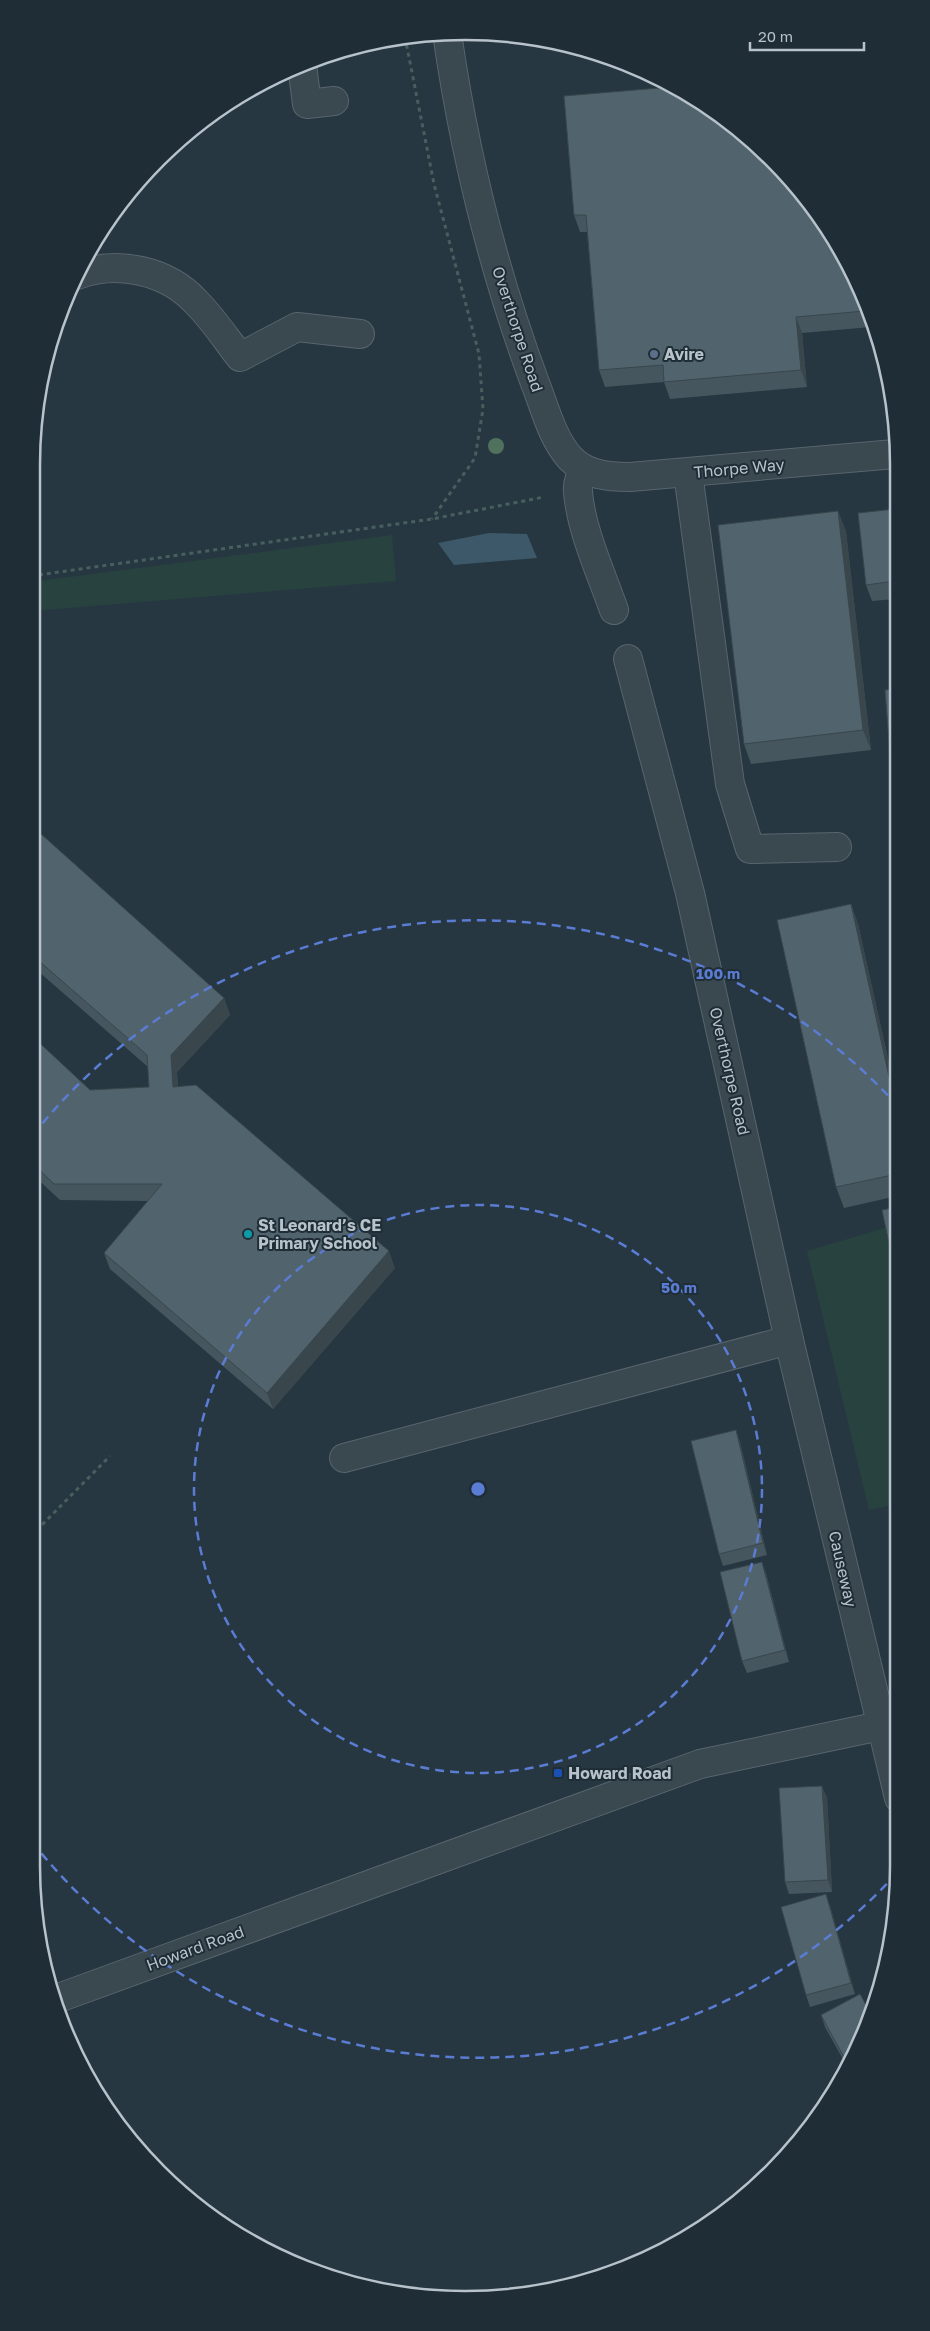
<svg xmlns="http://www.w3.org/2000/svg" width="930" height="2331" viewBox="0 0 930 2331" font-family="'Golos Text',sans-serif">
<style>
.green{fill:#284240}
.water{fill:#3c5869}
.lines{fill:none;stroke-linecap:round;stroke-linejoin:round}
.minor-casing{stroke:#58656e;stroke-width:30}
.path{stroke:#485f5e;stroke-width:3;stroke-dasharray:4 4;stroke-linecap:butt}
.minor{stroke:#3a4850;stroke-width:28}
.tree{fill:#51715f}
.wall{fill:#46565e}
.shaded-wall{fill:#39464c}
.building{fill:#51646d;stroke:#39464c}
.ring{fill:none;stroke:#5b7cd3;stroke-width:2.5;stroke-dasharray:9 6}
.service-dot{fill:#5c6f8a;stroke:#1f2d36;stroke-width:2}
.culture-dot{fill:#0f9aa8;stroke:#1f2d36;stroke-width:2}
.transit-dot{fill:#1a4fb4;stroke:#1f2d36;stroke-width:2}
.labels{text-anchor:middle;stroke-width:4;stroke-linejoin:round;paint-order:stroke}
.street-label{font-size:16px;fill:#b7c2cb;stroke:#1f2d36}
.poi-label{font-size:16px;font-weight:bold;fill:#b7c2cb;stroke:#1f2d36;text-anchor:start}
.rim{fill:none;stroke:#b7c2cb;stroke-width:2.5}
.centre{fill:#5b7cd3;stroke:#1f2d36;stroke-width:2.5}
.ring-label{font-size:15px;text-anchor:middle;font-weight:bold;fill:#5b7cd3;stroke:#1f2d36;stroke-width:4;stroke-linejoin:round;paint-order:stroke}
</style>
<rect width="100%" height="100%" fill="#263741"/>
<g class="green">
<polygon points="392,535 396,581 31,611 31,582"/>
<polygon points="888,1227 897,1270 898,1504 869,1510 807,1251"/>
</g>
<polygon class="water" points="489,533 527,534 537,558 454,565 438,543"/>
<g class="lines">
<defs>
<g id="minor">
<path d="M 447,33 C 464,152 493,270 535,383 C 545,408 552,438 570,458 C 586,475 608,477 630,477 L 895,454"/>
<polyline points="302,65 307,104 334,101"/>
<path d="M 77,275 C 118,260 167,270 197,303 C 213,319 226,339 240,357 L 297,327 L 360,334"/>
<path d="M 584,470 C 580,477 577,483 578,492 C 581,530 601,573 614,610"/>
<polyline points="688,473 730,784 750,849 837,847"/>
<polyline points="628,659 690,893 789,1340 899,1798"/>
<polyline points="344,1458 789,1340"/>
<polyline points="53,2000 700,1764 880,1726"/>
</g>
</defs>
<use href="#minor" class="minor-casing"/>
<g class="path">
<polyline points="405,37 434,184 479,354 483,409 475,458 432,519"/>
<polyline points="31,576 432,519 544,497"/>
<polyline points="31,1536 110,1456"/>
</g>
<use href="#minor" class="minor"/>
</g>
<circle class="tree" cx="496" cy="446" r="8"/>
<g class="wall">
<polygon points="564,96 854,273 871,327 802,333 807,387 670,399 664,382 605,387 599,370 587,232 580,232 574,215"/>
<polygon points="895,509 895,599 872,601 866,585"/>
<polygon points="838,511 846,532 871,750 751,764 744,744"/>
<polygon points="896,689 896,780 891,767"/>
<polygon points="31,825 224,998 230,1015 177,1072 178,1086 395,1268 273,1409 110,1269 104,1253 148,1201 60,1200 31,1173 31,1035 90,1090 149,1087 148,1067 31,965"/>
<polygon points="851,904 858,924 897,1099 897,1196 844,1208 836,1187"/>
<polygon points="736,1430 740,1442 767,1555 723,1566 719,1554"/>
<polygon points="766,1573 789,1662 747,1673 742,1661"/>
<polygon points="827,1797 832,1892 789,1894 785,1882"/>
<polygon points="830,1906 855,1994 810,2007 806,1995"/>
<polygon points="871,2014 845,2063 825,2027 821,2015"/>
</g>
<g class="shaded-wall">
<polygon points="796,317 802,333 807,387 801,370"/>
<polygon points="838,511 846,532 871,750 863,730"/>
<polygon points="851,904 858,924 897,1099 897,1113"/>
<polygon points="224,998 230,1015 177,1072 179,1103 173,1087 171,1055"/>
<polygon points="389,1251 395,1268 273,1409 267,1393"/>
<polygon points="736,1430 740,1442 767,1555 763,1543"/>
<polygon points="762,1562 766,1573 789,1662 785,1650"/>
<polygon points="822,1786 827,1797 832,1892 828,1880"/>
<polygon points="826,1894 830,1906 855,1994 851,1983"/>
</g>
<g class="building">
<polygon points="671,87 706,105 791,179 854,273 865,311 796,317 801,370 664,382 663,365 599,370 586,215 574,215 564,96"/>
<polygon points="895,509 895,581 866,585 858,513"/>
<polygon points="838,511 863,730 744,744 718,525"/>
<polygon points="896,689 896,766 891,767 885,690"/>
<polygon points="31,825 224,998 171,1055 173,1087 196,1085 389,1251 267,1393 104,1253 162,1184 54,1184 31,1162 31,1035 90,1090 149,1087 147,1055 31,954"/>
<polygon points="851,904 897,1113 897,1174 836,1187 777,920"/>
<polygon points="897,1207 897,1282 882,1210"/>
<polygon points="736,1430 763,1543 719,1554 691,1441"/>
<polygon points="898,1501 898,1512 896,1502"/>
<polygon points="898,1526 898,1550 892,1527"/>
<polygon points="762,1562 785,1650 742,1661 720,1572"/>
<polygon points="822,1786 828,1880 785,1882 779,1788"/>
<polygon points="826,1894 851,1983 806,1995 781,1907"/>
<polygon points="860,1994 871,2014 846,2061 821,2015"/>
</g>
<g class="ring">
<circle cx="478" cy="1489" r="284"/>
<path d="M897 1873A568 568 0 0 1 33 1843M33 1135A568 568 0 0 1 897 1105"/>
</g>
<circle class="service-dot" cx="654" cy="354" r="5"/>
<circle class="culture-dot" cx="248" cy="1234" r="5"/>
<rect class="transit-dot" x="553" y="1768" width="10" height="10" rx="2.5"/>
<g class="labels">
<g class="street-label">
<text transform="translate(518 329) rotate(72)" y="6">Overthorpe Road</text>
<text transform="translate(739 468) rotate(-5)" y="6">Thorpe Way</text>
<text transform="translate(730 1071) rotate(77)" y="6">Overthorpe Road</text>
<text transform="translate(843 1569) rotate(77)" y="6">Causeway</text>
<text transform="translate(195 1948) rotate(-20)" y="6">Howard Road</text>
</g>
<g class="poi-label">
<text x="664" y="360">Avire</text>
<text x="258" y="1231">St Leonard’s CE<tspan x="258" dy="18">Primary School</tspan></text>
<text x="568" y="1779">Howard Road</text>
</g>
</g>
<path d="M0 0H930V2331H0ZM465 40H465A425 425 0 0 1 890 465V1866A425 425 0 0 1 465 2291H465A425 425 0 0 1 40 1866V465A425 425 0 0 1 465 40Z" fill="#1f2d36" fill-rule="evenodd"/>
<path class="rim" d="M465 40H465A425 425 0 0 1 890 465V1866A425 425 0 0 1 465 2291H465A425 425 0 0 1 40 1866V465A425 425 0 0 1 465 40Z"/>
<circle cx="478" cy="1489" r="8" class="centre"/>
<g class="ring-label">
<text x="718" y="979">100 m</text>
<text x="679" y="1293">50 m</text>
</g>
<path d="M750 42v8h114v-8" fill="none" stroke="#b7c2cb" stroke-width="2.5"/>
<text x="758" y="42" font-size="15" fill="#b7c2cb" stroke="#1f2d36" stroke-width="4" paint-order="stroke">20 m</text>
</svg>
